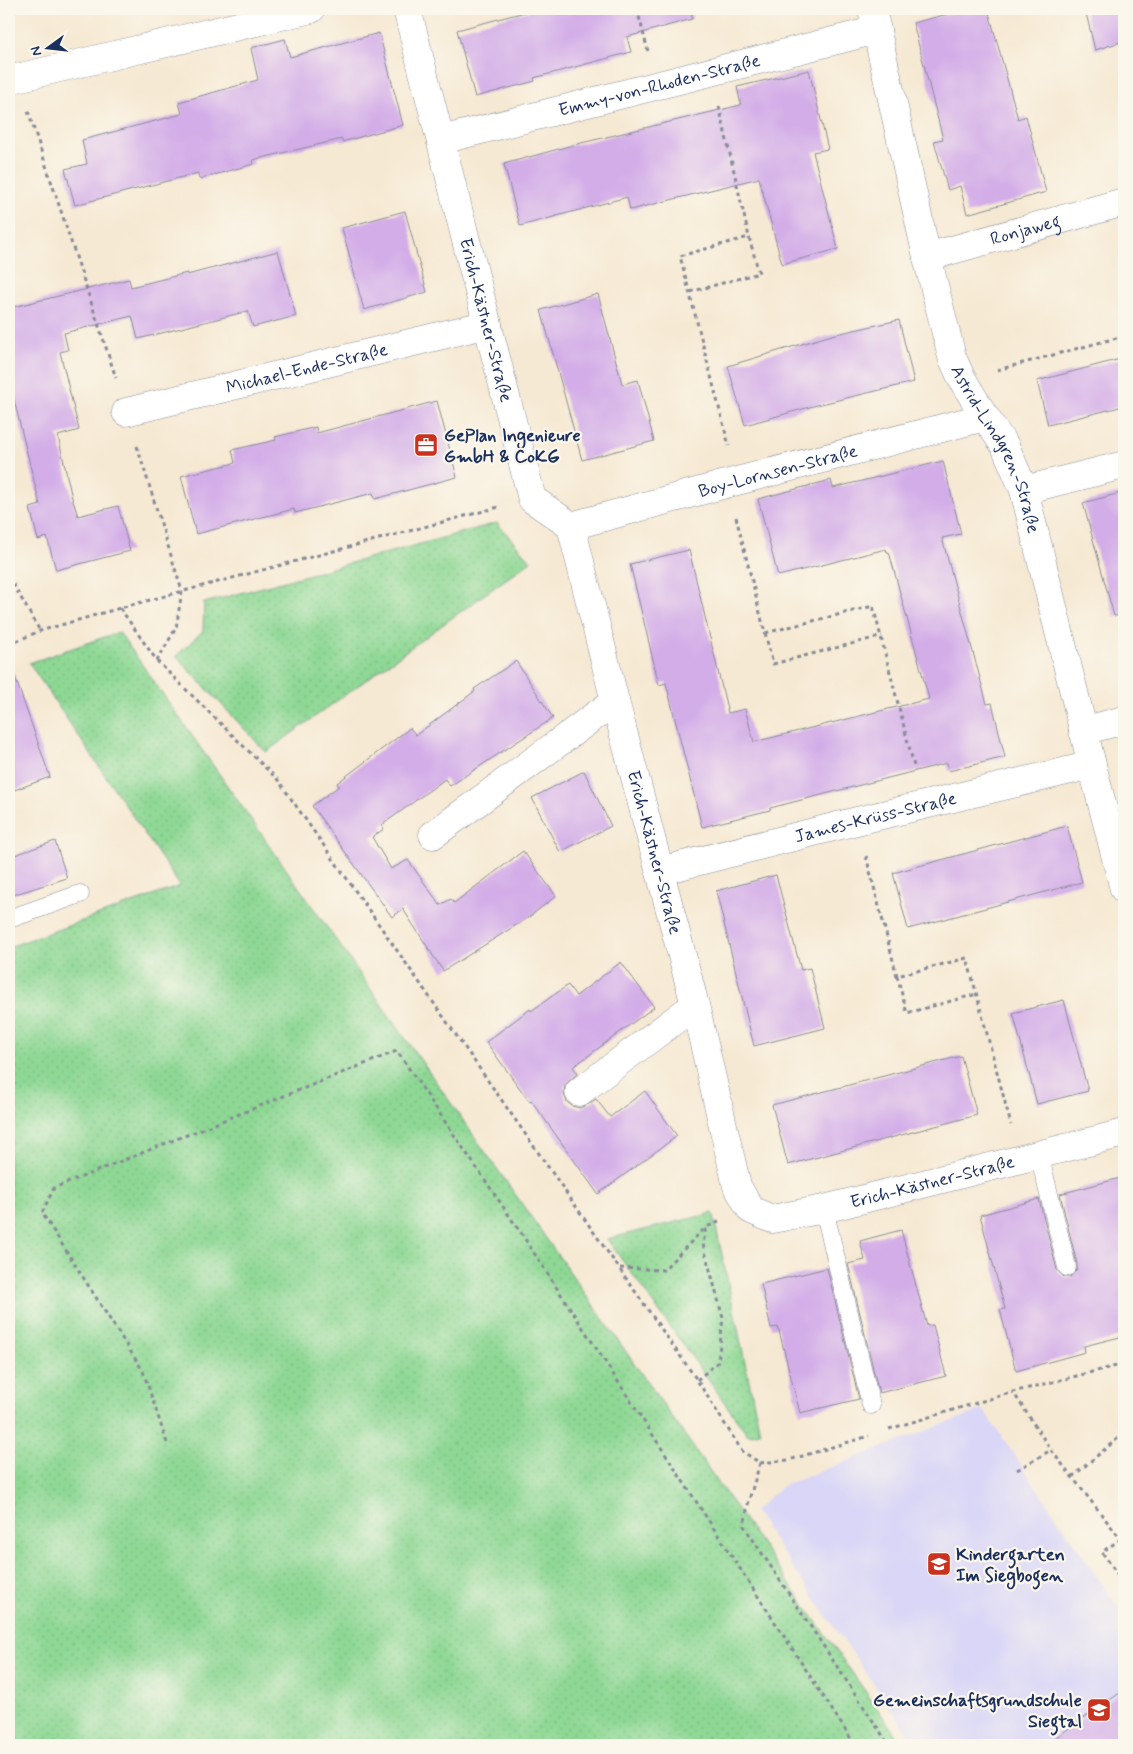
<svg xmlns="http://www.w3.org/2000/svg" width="1133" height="1754" viewBox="0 0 1133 1754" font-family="Mynerve,sans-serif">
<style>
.built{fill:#d9d6f7}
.grass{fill:url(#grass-dots);stroke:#548479}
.building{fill:#d3ade8}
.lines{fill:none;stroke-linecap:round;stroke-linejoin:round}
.lane-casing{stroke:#888c98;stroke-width:19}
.street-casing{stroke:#888c98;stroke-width:29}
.path{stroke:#888c98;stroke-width:3;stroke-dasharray:4 4;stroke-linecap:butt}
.lane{stroke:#fff;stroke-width:18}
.street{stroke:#fff;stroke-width:28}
.labels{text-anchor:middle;stroke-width:4.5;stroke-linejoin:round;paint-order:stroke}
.street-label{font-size:18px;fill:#1b2f5e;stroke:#fbf7ec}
.poi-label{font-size:18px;font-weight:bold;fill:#1b2f5e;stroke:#fbf7ec;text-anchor:start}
</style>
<defs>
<pattern id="grass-dots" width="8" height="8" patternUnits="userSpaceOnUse" patternTransform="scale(1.25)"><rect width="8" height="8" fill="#8ed894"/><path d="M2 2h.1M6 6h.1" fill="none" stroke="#7aba82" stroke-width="1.8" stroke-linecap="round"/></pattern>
</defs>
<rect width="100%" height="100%" fill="#fbf7ec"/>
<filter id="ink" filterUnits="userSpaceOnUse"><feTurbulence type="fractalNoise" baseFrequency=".02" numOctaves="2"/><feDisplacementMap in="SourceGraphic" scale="10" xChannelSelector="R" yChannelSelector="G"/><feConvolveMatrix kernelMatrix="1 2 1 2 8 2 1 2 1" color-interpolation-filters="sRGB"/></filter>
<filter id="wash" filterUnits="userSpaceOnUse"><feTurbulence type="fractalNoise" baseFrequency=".0096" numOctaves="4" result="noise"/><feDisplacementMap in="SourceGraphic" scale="20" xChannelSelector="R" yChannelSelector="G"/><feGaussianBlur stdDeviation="1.12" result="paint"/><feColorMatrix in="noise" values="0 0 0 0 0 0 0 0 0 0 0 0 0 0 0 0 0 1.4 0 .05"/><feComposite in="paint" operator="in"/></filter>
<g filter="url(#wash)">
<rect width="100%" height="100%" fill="#f6e9d3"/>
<polygon class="built" points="983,1409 1124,1616 1124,1745 916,1745 754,1511 782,1486"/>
<g class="grass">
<polygon points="497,523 531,561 266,752 176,656 203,631 204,603"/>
<polygon points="119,632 903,1745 9,1745 9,947 180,886 29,663"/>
<polygon points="713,1213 760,1432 748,1435 607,1239"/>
</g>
<g id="blocks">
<g class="building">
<polygon points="536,9 691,9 692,19 627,37 631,52 534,78 535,81 475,97 457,30"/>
<polygon points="967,9 988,9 1018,119 1026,116 1046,192 967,214 960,186 948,190 934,141 943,139 913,23"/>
<polygon points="1085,9 1124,9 1124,41 1095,50"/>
<polygon points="379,33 403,125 342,142 342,139 253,160 254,164 199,179 198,173 75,205 65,169 87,164 82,140 182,114 179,102 258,80 251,48 285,39 290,57"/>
<polygon points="809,70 828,149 813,152 838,249 782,264 759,178 630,210 627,197 520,226 504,164 573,145 741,105 737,87"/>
<polygon points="405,211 427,292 364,310 342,228"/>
<polygon points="278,251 296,316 253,327 248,311 138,339 132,316 64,333 68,350 60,352 79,430 58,436 72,498 78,516 118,506 130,551 56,570 47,537 38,540 30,508 40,505 14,400 9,401 9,308 129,279 131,287 187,273 187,275"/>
<polygon points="598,294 622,384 638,380 654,441 582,460 541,310"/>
<polygon points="899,320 914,382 817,405 745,425 728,366 832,335"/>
<polygon points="1124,358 1124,406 1048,425 1037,381"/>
<polygon points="437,401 457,477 375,499 373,493 295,513 294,509 196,534 181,476 235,463 232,450 276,440 275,437 316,427 317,433"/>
<polygon points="943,461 961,534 942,538 987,704 992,703 1005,757 949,771 947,763 770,808 770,810 702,827 666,683 659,685 630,564 689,550 728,713 745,709 754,742 929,699 889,552 887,552 886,549 778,576 758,499 831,480 833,488"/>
<polygon points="1124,492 1124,615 1114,616 1083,503"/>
<polygon points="516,661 553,718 450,786 445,779 382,825 384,829 372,837 391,869 408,860 440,905 451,899 454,903 523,851 556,896 529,917 443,971 403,909 392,917 312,806 339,786 337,783 410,728 416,735 475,691 474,689"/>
<polygon points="9,674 14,674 50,777 9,792"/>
<polygon points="584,771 611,826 560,852 532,798"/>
<polygon points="1067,826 1082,882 908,929 893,873"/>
<polygon points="55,841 67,878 9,896 9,857"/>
<polygon points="776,875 801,970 810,968 825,1028 754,1046 716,891"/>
<polygon points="621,962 654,1007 573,1067 578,1073 565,1085 564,1094 567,1102 572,1106 580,1108 588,1104 596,1099 610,1117 645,1091 677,1136 598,1194 531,1100 529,1101 486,1042 530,1009 531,1011 568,985 576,996"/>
<polygon points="1064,1000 1088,1091 1037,1104 1013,1013"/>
<polygon points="961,1056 977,1115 788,1165 772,1105"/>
<polygon points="1124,1177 1124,1336 1084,1346 1085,1352 1016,1371 1000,1310 1005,1309 980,1215 1039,1199 1057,1270 1064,1277 1070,1277 1077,1270 1077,1264 1060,1194"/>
<polygon points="901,1230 927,1326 933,1325 946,1376 879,1393 848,1264 865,1260 860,1241"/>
<polygon points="827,1268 859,1399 800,1413 778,1327 771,1328 761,1284"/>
<polygon points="1124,1690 1124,1745 1045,1745"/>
</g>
</g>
</g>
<g filter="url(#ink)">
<use href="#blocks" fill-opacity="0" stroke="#888c98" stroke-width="1"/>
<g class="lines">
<defs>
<g id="lane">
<polyline points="9,919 80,894"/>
<polyline points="1039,1154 1067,1267"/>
<polyline points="824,1209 871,1405"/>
</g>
<g id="street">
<path id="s1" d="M 407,9 L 532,499 L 571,526 L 615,701 L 695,1005 L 737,1186 L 751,1210 L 772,1219 L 824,1209 L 1124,1133"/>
<path id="s2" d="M 872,9 L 927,257 L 952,357 L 962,379 L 985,417 L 1005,446 L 1024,490 L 1092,765 L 1124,889"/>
<polyline points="17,78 311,9"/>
<path id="s3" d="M 441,140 L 877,30"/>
<path id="s4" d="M 927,257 L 1124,202"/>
<path id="s5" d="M 126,412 L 488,324"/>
<polyline points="1024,490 1124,465"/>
<path id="s6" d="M 571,526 L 737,481 L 985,417"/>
<polyline points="1083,731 1124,720"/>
<polyline points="433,835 615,701"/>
<path id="s7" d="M 660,871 L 857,821 L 1092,765"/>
<polyline points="579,1092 695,1005"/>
</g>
</defs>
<use href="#lane" class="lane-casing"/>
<use href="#street" class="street-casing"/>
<g class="path">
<polyline points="637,9 648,51"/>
<polyline points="719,106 749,237"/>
<polyline points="28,111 116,378"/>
<polyline points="690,292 759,273 749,237 680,256 729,446"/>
<polyline points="997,370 1124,336"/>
<polyline points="137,446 182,591 176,628 157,661"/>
<polyline points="736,517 765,633 873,606 915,770"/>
<polyline points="9,577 40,631"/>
<polyline points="120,608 157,661 278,780 697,1380 742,1451 760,1463 789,1460 869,1436"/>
<polyline points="765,633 773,664 882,636"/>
<polyline points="9,644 40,631 120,608 499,507"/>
<polyline points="866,856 897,976 967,958 1011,1125"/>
<polyline points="897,976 907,1013 977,994"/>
<polyline points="620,1268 663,1270 706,1227"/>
<polyline points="1124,1364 1013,1392 1051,1450 1124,1543"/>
<polyline points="697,1380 718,1362 723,1318 703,1244 706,1227 719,1222"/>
<polyline points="889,1429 1013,1392"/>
<polyline points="167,1443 143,1371 42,1213 54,1188 397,1051 523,1236 855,1745"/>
<polyline points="760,1463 749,1500 744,1526 889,1745"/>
<polyline points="1017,1470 1051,1450"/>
<polyline points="1072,1477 1124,1433"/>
<polyline points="1121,1539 1102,1552 1124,1584"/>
</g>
<use href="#lane" class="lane"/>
<use href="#street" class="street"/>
</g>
</g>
<defs>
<symbol id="office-square" viewBox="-11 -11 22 22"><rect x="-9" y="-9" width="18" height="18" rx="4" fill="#c8321e" stroke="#fbf7ec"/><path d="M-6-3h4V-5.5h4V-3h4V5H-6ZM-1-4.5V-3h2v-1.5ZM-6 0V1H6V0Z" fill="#fff"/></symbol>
<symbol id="school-square" viewBox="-11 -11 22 22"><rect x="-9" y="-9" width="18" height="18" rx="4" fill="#c8321e" stroke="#fbf7ec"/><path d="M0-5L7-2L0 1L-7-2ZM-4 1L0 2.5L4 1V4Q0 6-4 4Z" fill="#fff"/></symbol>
</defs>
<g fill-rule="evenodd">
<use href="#office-square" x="412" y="431" width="28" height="28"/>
<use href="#school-square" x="925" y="1550" width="28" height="28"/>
<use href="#school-square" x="1085" y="1696" width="28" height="28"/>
</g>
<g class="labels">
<g class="street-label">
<text dy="6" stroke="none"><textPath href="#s3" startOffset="225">Emmy-von-Rhoden-Straße</textPath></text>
<text dy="6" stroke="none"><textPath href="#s4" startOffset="102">Ronjaweg</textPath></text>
<text dy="6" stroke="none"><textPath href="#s1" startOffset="321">Erich-Kästner-Straße</textPath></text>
<text dy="6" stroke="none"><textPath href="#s5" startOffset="186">Michael-Ende-Straße</textPath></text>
<text dy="6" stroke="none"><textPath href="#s2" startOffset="460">Astrid-Lindgren-Straße</textPath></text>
<text dy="6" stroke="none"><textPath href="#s6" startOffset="214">Boy-Lornsen-Straße</textPath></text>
<text dy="6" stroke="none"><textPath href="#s7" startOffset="222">James-Krüss-Straße</textPath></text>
<text dy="6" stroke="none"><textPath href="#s1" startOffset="890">Erich-Kästner-Straße</textPath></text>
<text dy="6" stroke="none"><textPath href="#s1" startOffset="1449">Erich-Kästner-Straße</textPath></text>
</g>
<g class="poi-label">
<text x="444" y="441">GePlan Ingenieure<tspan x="444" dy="21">GmbH &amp; CoKG</tspan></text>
<text x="956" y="1560">Kindergarten<tspan x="956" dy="21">Im Siegbogen</tspan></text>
<text x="1082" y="1706" text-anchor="end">Gemeinschaftsgrundschule<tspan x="1082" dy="21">Siegtal</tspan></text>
</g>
</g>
<rect width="1133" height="1754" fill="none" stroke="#fbf7ec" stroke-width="30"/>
<g transform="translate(48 48) rotate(255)" stroke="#fbf7ec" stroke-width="4" paint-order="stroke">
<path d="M0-4L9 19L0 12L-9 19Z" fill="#1b2f5e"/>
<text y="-8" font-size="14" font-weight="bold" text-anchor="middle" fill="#1b2f5e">N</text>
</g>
</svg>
